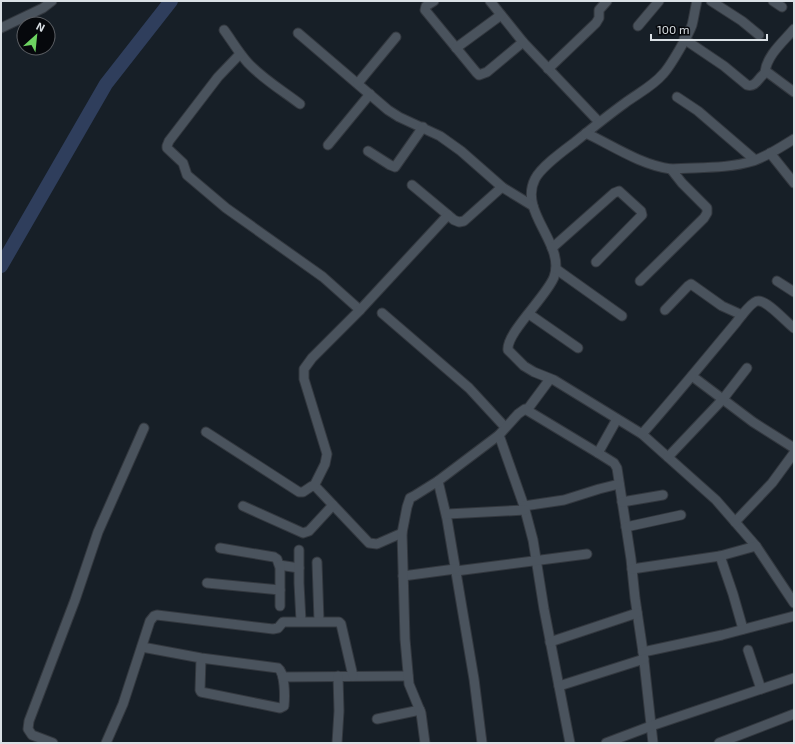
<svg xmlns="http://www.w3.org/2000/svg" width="795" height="744" font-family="'Exo 2',sans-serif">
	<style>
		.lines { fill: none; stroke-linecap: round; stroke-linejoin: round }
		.river { stroke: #2f3e5c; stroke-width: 14 }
		.minor-casing { stroke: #33383f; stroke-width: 11 }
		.minor { stroke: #4a535d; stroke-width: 9 }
	</style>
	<rect width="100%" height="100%" fill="#171f27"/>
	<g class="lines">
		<polyline class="river" points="1,266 106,84 171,1"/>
		<defs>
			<g id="minor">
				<polyline points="434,1 426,6 425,10 476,72 479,75 487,72 523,42"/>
				<polyline points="490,1 523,42 599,122"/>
				<path d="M697,1C695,9 694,17 692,25C689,34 670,67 663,74C653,86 637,94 625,103C607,116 591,129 575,142C563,151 541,167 535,179C518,212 566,244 554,277C547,296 506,333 508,350L524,366L534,372L554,380L642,434L716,500L756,546L794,603"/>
				<polyline points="711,1 742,21 759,35"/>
				<polyline points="773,1 782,7"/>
				<polyline points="638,26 659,1"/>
				<polyline points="1,28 43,8 52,1"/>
				<path d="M224,30C232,41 239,53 248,63C263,79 283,91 300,104"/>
				<polyline points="298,33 388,110 399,117 440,136 461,151 502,187 533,206"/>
				<path d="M684,39L724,66L747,85C757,88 759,75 767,72L794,92"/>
				<polyline points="456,48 501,15"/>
				<polyline points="240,54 218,77 169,141 167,146 167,148 183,163 187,175 226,208 323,277 360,310"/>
				<polyline points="548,69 596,23 599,18 599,10 607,1"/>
				<path d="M765,72C767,55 783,42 794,29"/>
				<polyline points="358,83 396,37"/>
				<polyline points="677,97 698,111 755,160"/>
				<path d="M586,133C613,146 641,165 671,169C698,167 727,169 753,161C768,156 781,147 794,139"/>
				<polyline points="328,145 370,94"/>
				<polyline points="368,151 390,165 395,167 423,127"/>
				<polyline points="770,153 794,183"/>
				<polyline points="412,185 454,220 459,222 464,221 502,187"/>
				<polyline points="552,248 614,193 619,191 641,211 642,215 596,262"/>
				<polyline points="556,269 622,316"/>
				<polyline points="640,281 704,218 707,213 707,208 682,183 671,169"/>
				<polyline points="777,281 794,292"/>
				<polyline points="665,310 688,286 691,284 722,306 742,315"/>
				<polyline points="382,313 469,388 505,427"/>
				<polyline points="529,314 578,348"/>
				<polyline points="692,376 753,422 794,448"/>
				<polyline points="527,410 550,379"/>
				<polyline points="617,419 598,453 614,463 617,468 631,559 635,598 643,652 653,743"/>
				<polyline points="206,432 299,492 303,492 312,486 316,487 369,543 377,544 402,533"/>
				<path d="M642,434C674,398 704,361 735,324C739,319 752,301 758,301C767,300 787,323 794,328"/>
				<polyline points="499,435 524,506 533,540 544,609 570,743"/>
				<polyline points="668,457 723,399 747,368"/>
				<polyline points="438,481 447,519 474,679 482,743"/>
				<polyline points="314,486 325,464 327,454 304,379 304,369 312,358 360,310 448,215"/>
				<polyline points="622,502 663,495"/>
				<polyline points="243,506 303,533 309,531 333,505"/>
				<polyline points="524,506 564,500 599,489 619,484"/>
				<polyline points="447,514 525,510"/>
				<polyline points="735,522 772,483 794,453"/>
				<polyline points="626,527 681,515"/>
				<polyline points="220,548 274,557 277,559 279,565 299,568"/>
				<polyline points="299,550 299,583 301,621"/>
				<polyline points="720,556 733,594 743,629"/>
				<polyline points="317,562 319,621"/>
				<polyline points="632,569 720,556 756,546"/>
				<polyline points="456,571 587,554"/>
				<polyline points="403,576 455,569"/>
				<polyline points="207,583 280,590"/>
				<polyline points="280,606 280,565"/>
				<polyline points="550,642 637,613"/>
				<path d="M142,647L201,658L278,668C285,673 285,696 284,706L280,708L201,692L200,690L201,658"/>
				<polyline points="748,650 761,689"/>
				<polyline points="643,652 722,635 794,616"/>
				<polyline points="283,677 408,676"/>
				<polyline points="559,686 644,659"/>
				<polyline points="377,719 420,710"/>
				<polyline points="53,743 32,735 28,729 29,721 75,600 98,532 144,428"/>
				<polyline points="106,743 123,704 150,621 154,616 157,615 273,629 278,628 283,622 339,622 341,624 353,676"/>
				<polyline points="337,743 339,711 338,676"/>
				<polyline points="425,743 421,713 409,684 405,639 402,533 407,507 410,498 414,496 438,481 499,435 518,414 525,409 598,453"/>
				<polyline points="606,743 651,726 794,678"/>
				<polyline points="719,743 794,714"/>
			</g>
		</defs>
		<use href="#minor" class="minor-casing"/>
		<use href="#minor" class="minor"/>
	</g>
	<rect width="795" height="744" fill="none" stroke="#dae0e5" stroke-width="4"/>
	<g transform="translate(36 36) rotate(27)"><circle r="19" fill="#06080c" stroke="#5b5e63"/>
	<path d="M0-3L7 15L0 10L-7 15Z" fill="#6dd361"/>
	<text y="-6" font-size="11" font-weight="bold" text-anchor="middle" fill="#dae0e5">N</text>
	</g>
	<path d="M651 34v6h116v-6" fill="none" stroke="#dae0e5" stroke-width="2"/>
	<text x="657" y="34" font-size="12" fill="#dae0e5" stroke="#06080c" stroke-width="3" paint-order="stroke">100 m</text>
</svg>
